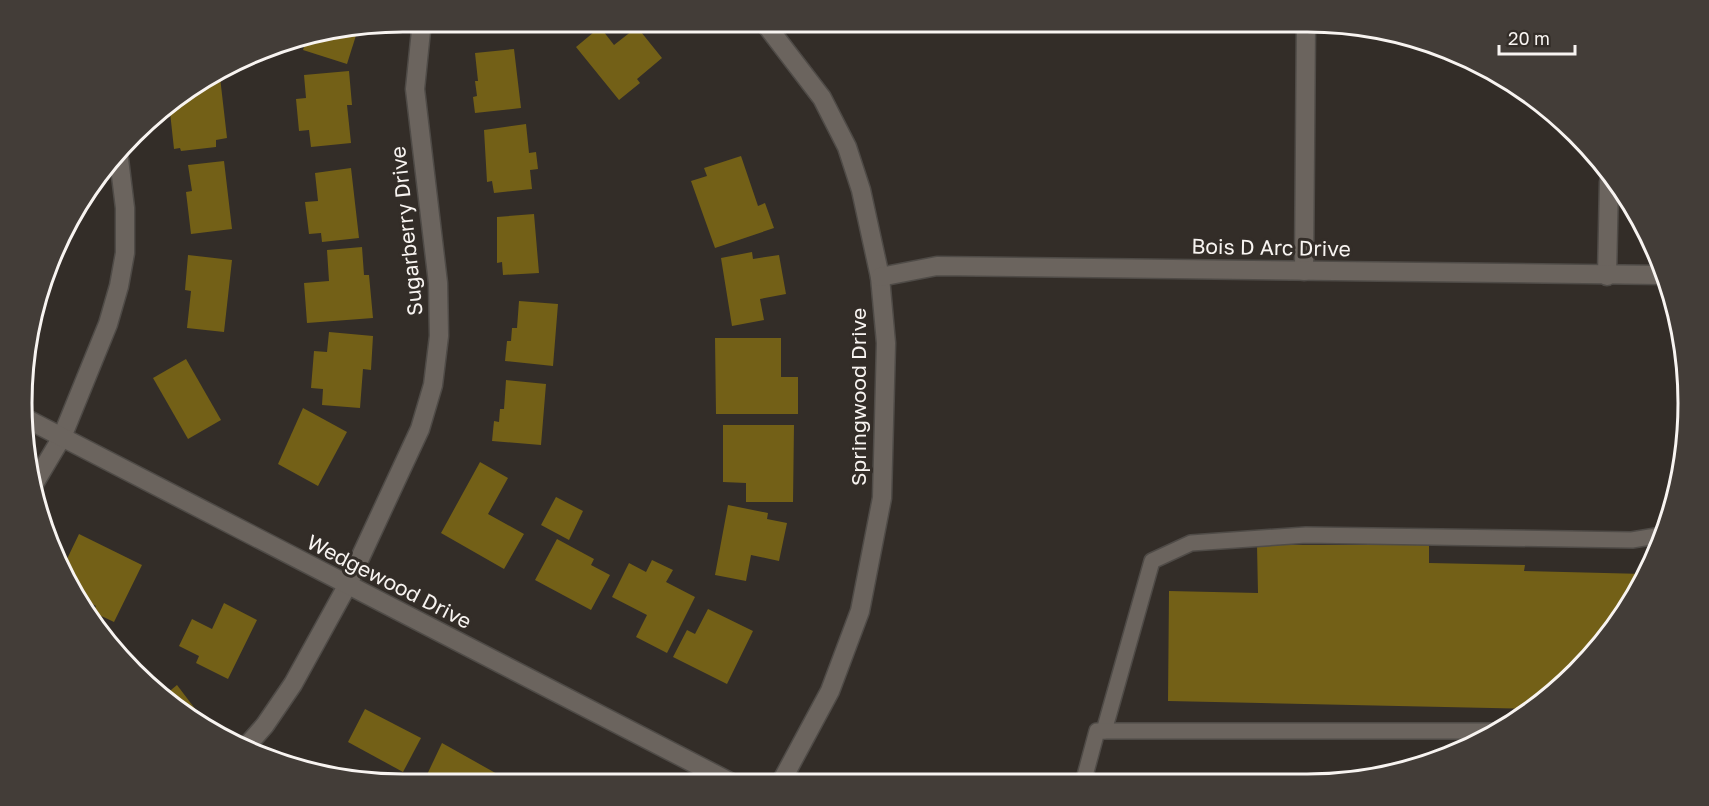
<svg xmlns="http://www.w3.org/2000/svg" width="1709" height="806" font-family="'Golos Text',sans-serif">
	<style>
		.building { fill: #736017 }
		.lines { fill: none; stroke-linecap: round; stroke-linejoin: round }
		.lane-casing { stroke: #4f4b47; stroke-width: 18 }
		.street-casing { stroke: #4f4b47; stroke-width: 21 }
		.secondary-casing { stroke: #4f4b47; stroke-width: 21 }
		.lane { stroke: #6b645e; stroke-width: 15 }
		.street { stroke: #6b645e; stroke-width: 18 }
		.secondary { stroke: #6b645e; stroke-width: 18 }
		.labels { text-anchor: middle; stroke-width: 6; stroke-linejoin: round; paint-order: stroke }
		.street-label { font-size: 21px; fill: #f8f4f1; stroke: #332d28 }
		.rim { fill: none; stroke: #f8f4f1; stroke-width: 3 }
	</style>
	<rect width="100%" height="100%" fill="#332d28"/>
	<g class="building">
		<polygon points="600,27 614,45 637,27 662,58 637,79 640,83 619,100 576,47"/>
		<polygon points="358,29 347,64 303,50 307,37"/>
		<polygon points="514,49 521,108 475,113 473,97 477,96 475,81 478,81 475,53"/>
		<polygon points="349,71 352,105 347,105 351,143 311,147 309,130 299,131 296,99 306,98 304,75"/>
		<polygon points="213,77 220,77 227,138 216,140 216,147 181,151 180,148 174,149 170,112 176,111 175,98"/>
		<polygon points="526,124 529,153 536,152 538,169 530,170 532,189 494,193 492,181 487,182 484,130"/>
		<polygon points="741,156 758,206 765,203 774,228 715,248 691,181 707,176 704,168"/>
		<polygon points="224,161 232,229 191,234 186,192 192,191 188,165"/>
		<polygon points="351,168 359,238 322,242 321,233 309,234 305,202 318,201 315,173"/>
		<polygon points="534,214 539,273 503,275 502,262 497,263 497,217"/>
		<polygon points="362,247 364,275 369,275 373,318 307,323 304,283 329,281 327,250"/>
		<polygon points="752,252 753,259 779,255 786,294 760,299 764,320 732,326 721,258"/>
		<polygon points="188,255 232,260 224,332 187,328 191,291 185,290"/>
		<polygon points="519,301 558,304 553,366 505,361 507,341 511,341 512,328 517,328"/>
		<polygon points="329,332 373,336 371,370 363,369 360,408 322,405 323,389 311,388 314,351 327,352"/>
		<polygon points="715,338 781,338 781,377 798,377 798,414 716,414"/>
		<polygon points="186,359 221,420 188,439 153,378"/>
		<polygon points="506,380 546,384 541,445 492,441 494,421 499,422 500,409 504,409"/>
		<polygon points="303,408 347,432 318,486 278,464"/>
		<polygon points="723,425 794,425 793,502 746,502 746,483 723,482"/>
		<polygon points="480,462 508,478 488,514 524,534 504,569 441,533"/>
		<polygon points="556,497 583,511 569,540 541,525"/>
		<polygon points="728,505 768,513 767,519 787,523 779,561 751,555 746,581 715,575"/>
		<polygon points="79,534 142,565 114,622 93,612 96,606 78,597 61,572 55,553 67,559"/>
		<polygon points="557,539 594,559 591,565 610,575 591,610 535,580"/>
		<polygon points="1257,545 1429,545 1429,563 1525,565 1524,571 1645,574 1609,636 1533,709 1168,701 1169,591 1258,593"/>
		<polygon points="652,560 673,570 666,582 695,597 667,653 636,637 647,615 612,597 629,563 646,572"/>
		<polygon points="224,603 257,620 228,679 196,663 199,656 179,646 192,619 212,629"/>
		<polygon points="708,609 753,631 727,684 673,657 687,630 695,634"/>
		<polygon points="177,685 199,714 197,716 165,695"/>
		<polygon points="365,709 421,738 403,772 348,742"/>
		<polygon points="442,743 499,775 494,785 433,785 424,781"/>
		<polygon points="547,776 563,784 543,785"/>
	</g>
	<g class="lines">
		<defs>
			<g id="lane">
				<polyline points="1104,731 1152,561 1191,543 1306,535 1632,540 1662,535"/>
				<polyline points="1083,783 1097,731 1495,731"/>
			</g>
			<g id="street">
				<polyline points="1304,271 1306,21"/>
				<polyline points="1607,276 1609,182"/>
				<polyline points="34,484 62,437 108,324 119,286 125,253 125,208 119,159"/>
				<polyline points="245,748 265,725 293,684 347,586 420,429 433,385 439,336 438,283 415,89 422,21"/>
			</g>
			<g id="secondary">
				<polyline points="763,21 822,98 847,147 861,190 880,277 886,343 882,498 860,611 830,691 780,784"/>
				<polyline points="880,277 937,266 1663,275"/>
				<polyline points="25,418 734,784"/>
			</g>
		</defs>
		<use href="#lane" class="lane-casing"/>
		<use href="#street" class="street-casing"/>
		<use href="#secondary" class="secondary-casing"/>
		<use href="#lane" class="lane"/>
		<use href="#street" class="street"/>
		<use href="#secondary" class="secondary"/>
	</g>
	<g class="labels">
		<g class="street-label">
			<text transform="translate(407 231) rotate(-96)" y="7">Sugarberry Drive</text>
			<text transform="translate(1271 248) rotate(1)" y="7">Bois D Arc Drive</text>
			<text transform="translate(859 397) rotate(-90)" y="7">Springwood Drive</text>
			<text transform="translate(389 582) rotate(27)" y="7">Wedgewood Drive</text>
		</g>
	</g>
	<path d="M0 0H1709V806H0ZM403 32H1307A371 371 0 0 1 1678 403V403A371 371 0 0 1 1307 774H403A371 371 0 0 1 32 403V403A371 371 0 0 1 403 32Z" fill="#433d38" fill-rule="evenodd"/>
	<path class="rim" d="M403 32H1307A371 371 0 0 1 1678 403V403A371 371 0 0 1 1307 774H403A371 371 0 0 1 32 403V403A371 371 0 0 1 403 32Z"/>
	<path d="M1499 45v9h76v-9" fill="none" stroke="#f8f4f1" stroke-width="3"/>
	<text x="1508" y="45" font-size="18" fill="#f8f4f1" stroke="#332d28" stroke-width="4.5" paint-order="stroke">20 m</text>
</svg>
